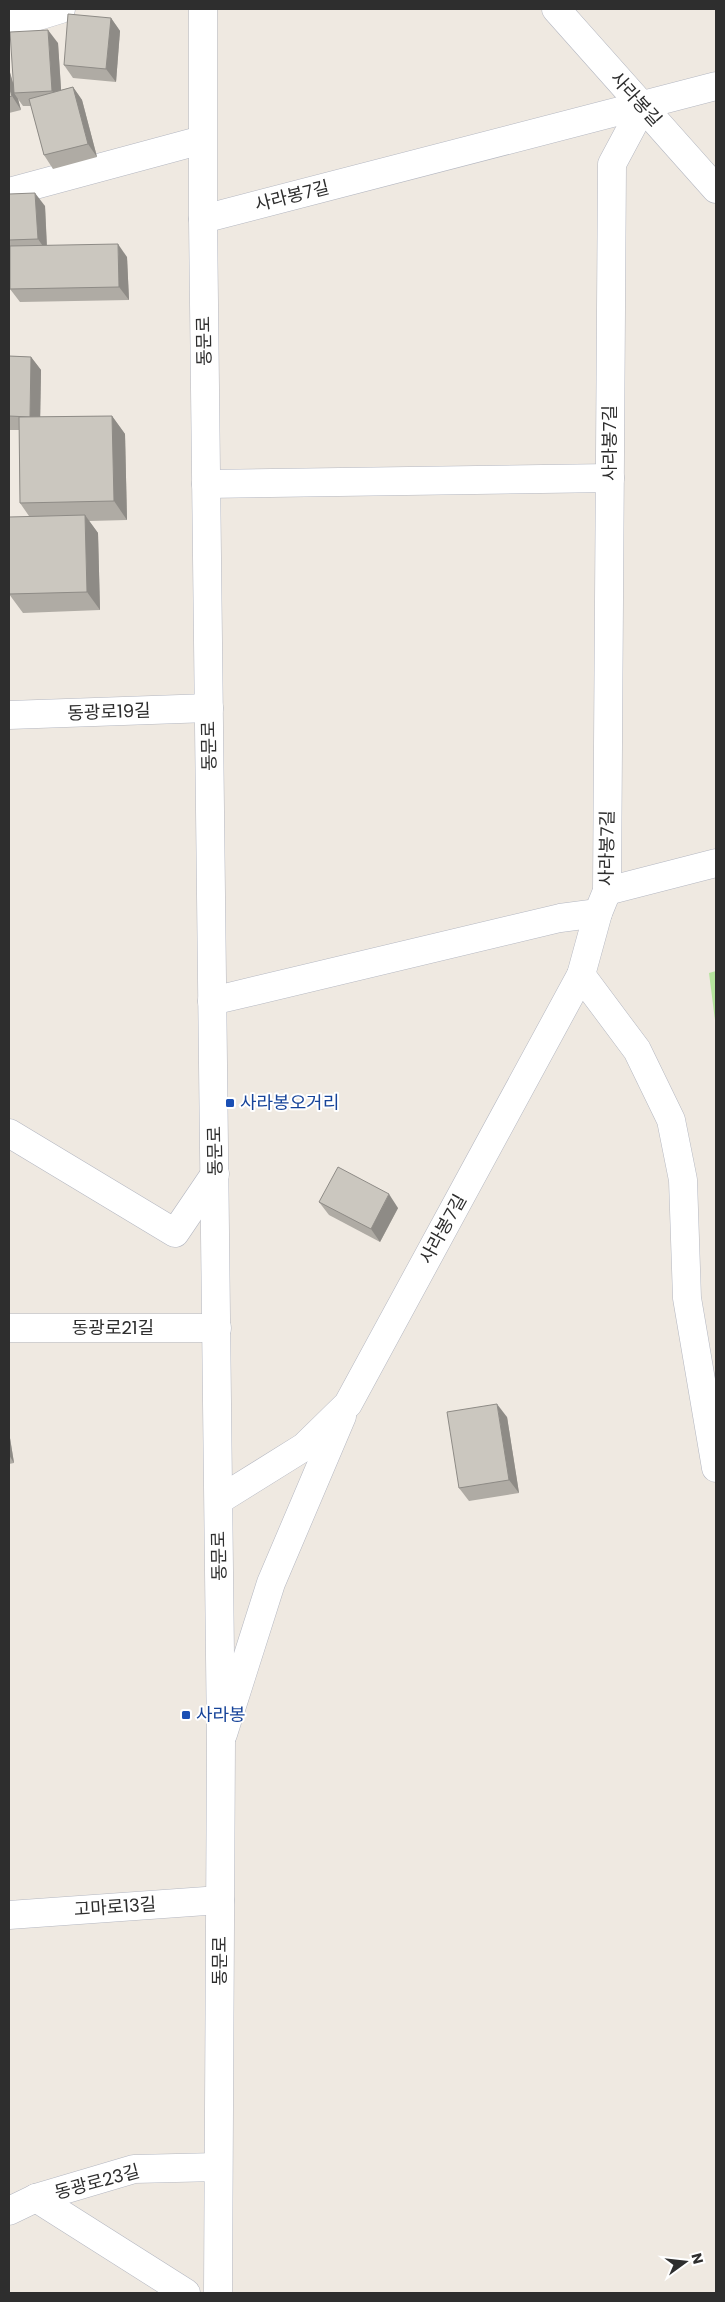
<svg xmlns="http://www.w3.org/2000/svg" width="725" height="2302" font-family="Poppins,'Noto Sans KR',sans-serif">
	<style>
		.green { fill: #b6e59e }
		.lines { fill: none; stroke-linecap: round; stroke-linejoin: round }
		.street-casing { stroke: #b4b7c1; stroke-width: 29 }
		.secondary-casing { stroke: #b4b7c1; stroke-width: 29 }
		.street { stroke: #fff; stroke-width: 28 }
		.secondary { stroke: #fff; stroke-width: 28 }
		.wall { fill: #afaba4 }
		.shaded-wall { fill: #8e8b86 }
		.building { fill: #cbc7bf; stroke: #8e8b86 }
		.transit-dot { fill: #1a4fb4; stroke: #fff; stroke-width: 2 }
		.labels { text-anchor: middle; stroke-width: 4; stroke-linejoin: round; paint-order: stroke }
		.street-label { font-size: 18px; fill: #2e2e2e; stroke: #fff }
		.transit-label { font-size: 18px; fill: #164399; stroke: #fff; text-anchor: start }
	</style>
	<rect width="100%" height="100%" fill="#efe9e1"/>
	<polygon class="green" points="716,971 716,1028 709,973"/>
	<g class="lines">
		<defs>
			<g id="street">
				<polyline points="9,25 61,9"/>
				<polyline points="9,192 202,140"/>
				<polyline points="203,219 716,86"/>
				<polyline points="206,484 610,478"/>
				<polyline points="9,715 209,708"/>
				<polyline points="607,891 716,863"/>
				<polyline points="581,975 637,1050 671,1120 683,1180 687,1298 716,1468"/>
				<polyline points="212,1001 560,918 598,913"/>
				<polyline points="9,1133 175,1233 215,1174"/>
				<polyline points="9,1328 217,1328"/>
				<polyline points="219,1500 304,1447 348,1404 581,975 598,913 607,891 612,164 643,106"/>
				<polyline points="223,1734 271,1583 342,1416"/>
				<polyline points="9,1915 220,1900"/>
			</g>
			<g id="secondary">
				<polyline points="203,9 203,219 221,1740 218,2293"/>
				<polyline points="556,9 716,189"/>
				<polyline points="36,2198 186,2293"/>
				<polyline points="9,2211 36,2198 134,2169 218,2167"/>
			</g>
		</defs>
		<use href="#street" class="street-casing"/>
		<use href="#secondary" class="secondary-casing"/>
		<use href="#street" class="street"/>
		<use href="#secondary" class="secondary"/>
	</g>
	<g class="wall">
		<polygon points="111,18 120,31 116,82 73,78 64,65"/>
		<polygon points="58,43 61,90 73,87 82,100 97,157 53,169 44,155 31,106 23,106 18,99 21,110 9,113 9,69 13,84"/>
		<polygon points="9,194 45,206 47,245 127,257 129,300 20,302 10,289 10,254 9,254"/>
		<polygon points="9,356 31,357 41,370 40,417 112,416 125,434 127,520 89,521 98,533 100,610 23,613 9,594 29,516 20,503 19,430 9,430"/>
		<polygon points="319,1202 398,1208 380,1242 329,1215"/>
		<polygon points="507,1417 519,1493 469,1501 459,1488"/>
		<polygon points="9,1432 14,1463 9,1464"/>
	</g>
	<g class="shaded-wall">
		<polygon points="111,18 120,31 116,82 106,69"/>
		<polygon points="48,30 58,43 62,104 52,91"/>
		<polygon points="9,69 16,93 14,93 18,99 21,110 12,96 9,86"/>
		<polygon points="73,87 82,100 97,157 88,144"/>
		<polygon points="35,193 45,206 47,252 38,239"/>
		<polygon points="118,244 127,257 129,300 119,287"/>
		<polygon points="31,357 41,370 40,430 30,417"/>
		<polygon points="112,416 125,434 127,520 114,501"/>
		<polygon points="85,515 98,533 100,610 87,592"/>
		<polygon points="389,1194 398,1208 380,1242 371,1229"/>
		<polygon points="497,1404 507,1417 519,1493 509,1480"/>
		<polygon points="9,1432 14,1463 9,1455"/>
	</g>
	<g class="building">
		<polygon points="68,14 111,18 106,69 64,65"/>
		<polygon points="48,30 52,91 14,93 10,32"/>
		<polygon points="9,86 12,96 9,97"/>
		<polygon points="73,87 88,144 44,155 29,99"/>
		<polygon points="35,193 38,239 9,240 9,194"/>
		<polygon points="118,244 119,287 10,289 10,246"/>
		<polygon points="9,356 31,357 30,417 9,416"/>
		<polygon points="112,416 114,501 20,503 19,417"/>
		<polygon points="85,515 87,592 9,594 9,517"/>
		<polygon points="338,1167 389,1194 371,1229 319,1202"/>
		<polygon points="497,1404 509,1480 459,1488 447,1412"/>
	</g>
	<g class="transit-dot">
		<rect x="225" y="1098" width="10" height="10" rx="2.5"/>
		<rect x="181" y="1710" width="10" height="10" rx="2.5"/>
	</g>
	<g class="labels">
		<g class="street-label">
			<text transform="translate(636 99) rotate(48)" y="6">사라봉길</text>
			<text transform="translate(292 196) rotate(-14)" y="6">사라봉7길</text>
			<text transform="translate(204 341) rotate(-91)" y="6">동문로</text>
			<text transform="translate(610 443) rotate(-90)" y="6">사라봉7길</text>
			<text transform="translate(109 712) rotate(-2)" y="6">동광로19길</text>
			<text transform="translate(209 746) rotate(-91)" y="6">동문로</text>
			<text transform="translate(607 848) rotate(-89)" y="6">사라봉7길</text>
			<text transform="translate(215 1151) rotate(-91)" y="6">동문로</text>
			<text transform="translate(443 1229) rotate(-61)" y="6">사라봉7길</text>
			<text x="113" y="1334">동광로21길</text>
			<text transform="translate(219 1556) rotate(-91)" y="6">동문로</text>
			<text transform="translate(115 1907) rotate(-4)" y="6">고마로13길</text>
			<text transform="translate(220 1961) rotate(-90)" y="6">동문로</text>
			<text transform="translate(97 2182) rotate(-15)" y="6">동광로23길</text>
		</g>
		<g class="transit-label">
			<text x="240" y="1109">사라봉오거리</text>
			<text x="196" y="1721">사라봉</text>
		</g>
	</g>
	<rect width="725" height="2302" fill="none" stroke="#2e2e2e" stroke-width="20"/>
	<g transform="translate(685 2262) rotate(75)" stroke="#ffffff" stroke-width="4" paint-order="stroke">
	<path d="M0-4L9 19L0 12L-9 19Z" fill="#2e2e2e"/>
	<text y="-8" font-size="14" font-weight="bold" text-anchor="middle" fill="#2e2e2e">N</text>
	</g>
</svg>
